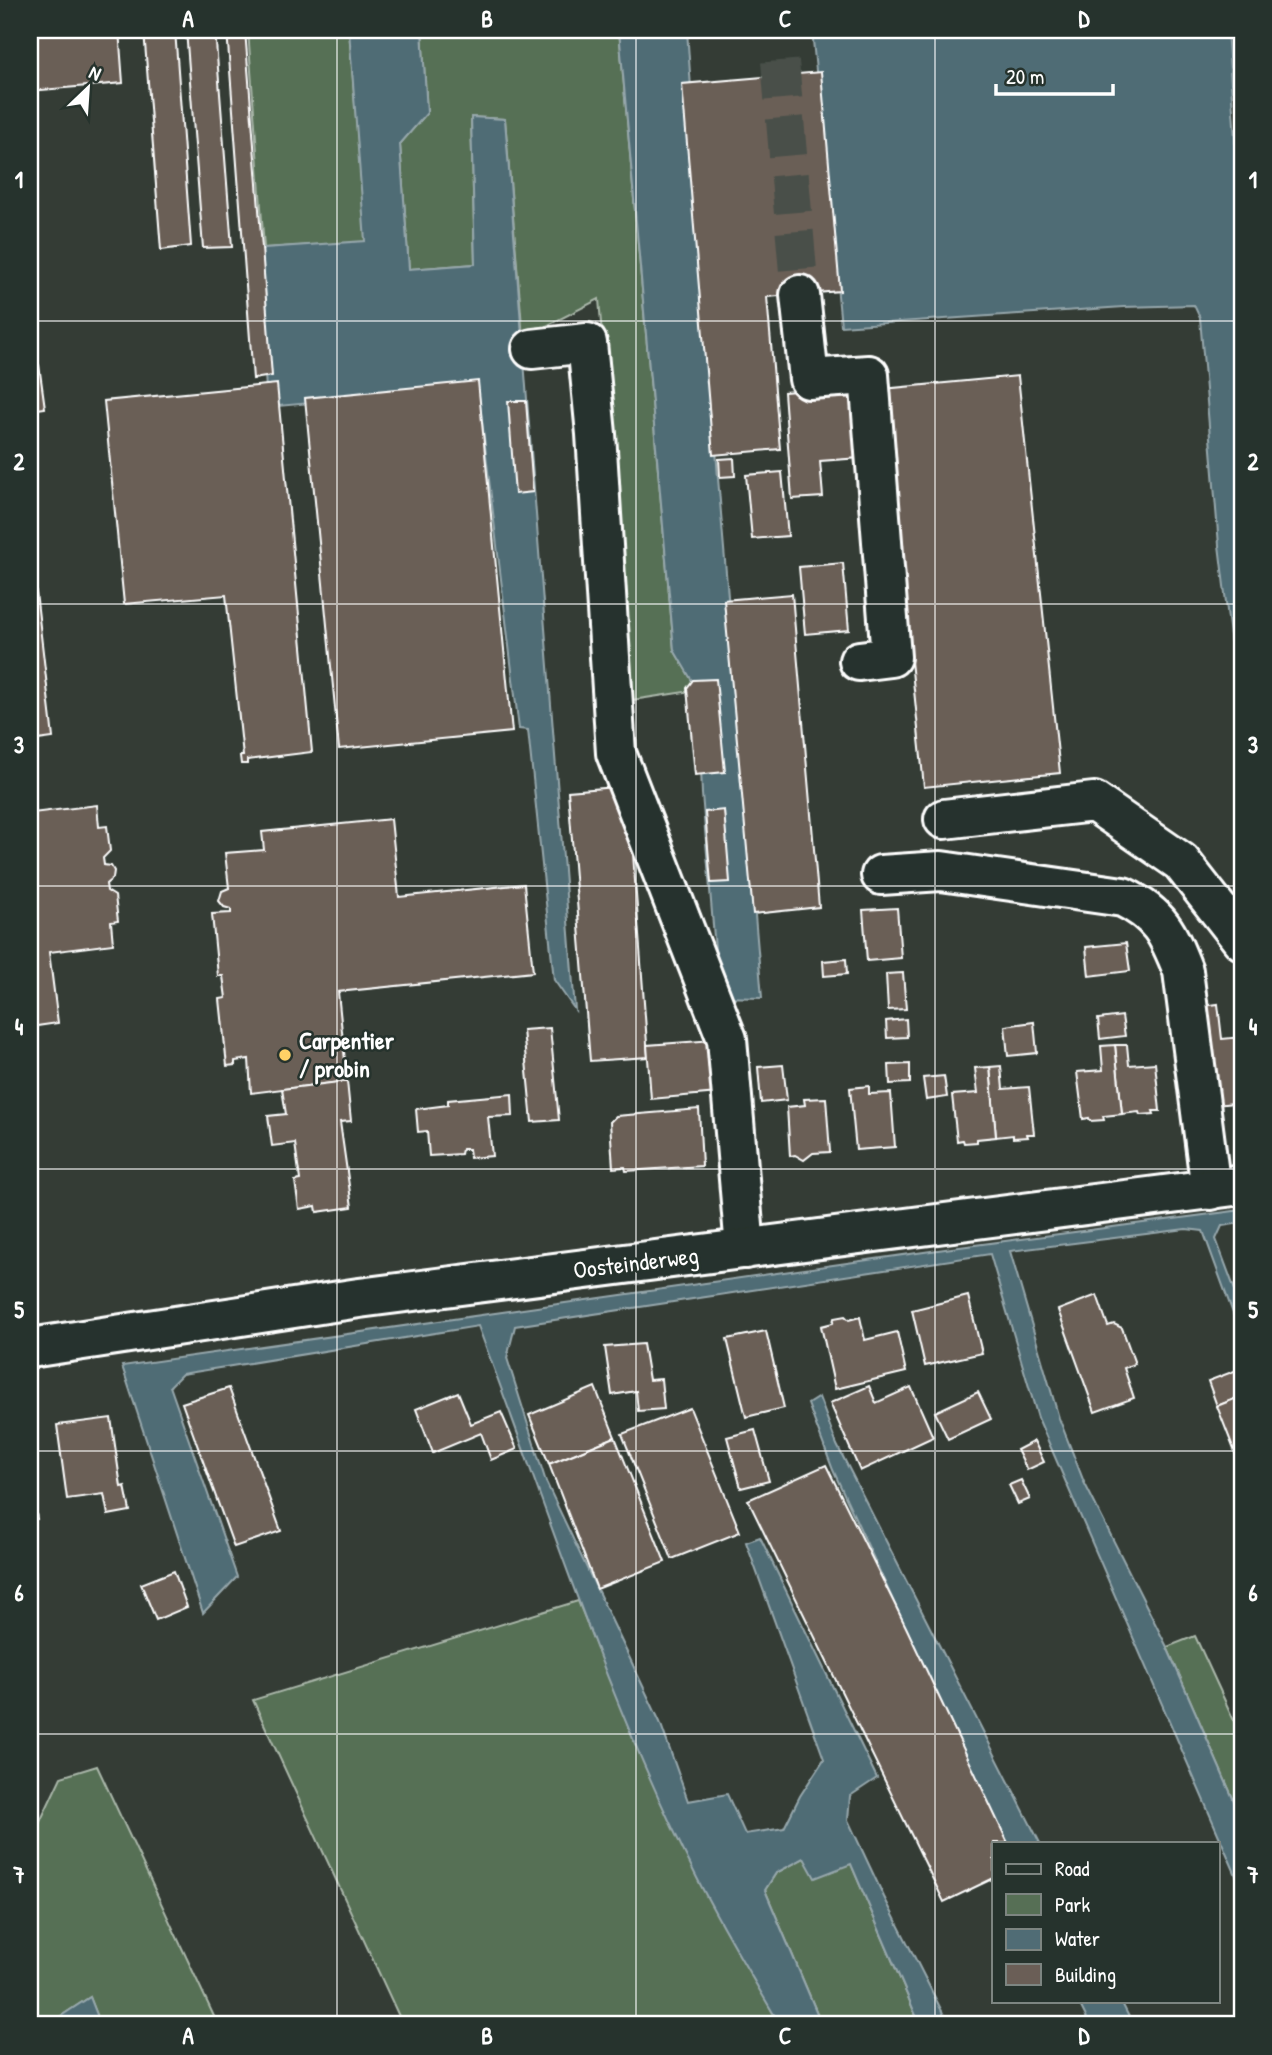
<svg xmlns="http://www.w3.org/2000/svg" width="1272" height="2055" font-family="'Patrick Hand',sans-serif">
	<style>
		.green { fill: #566f55; stroke: #aab7aa; stroke-width: 2 }
		.water { fill: #506c75; stroke: #96a7ac; stroke-width: 2 }
		.building { fill: #6a5e56; stroke: #fff; stroke-width: 2 }
		.lines { fill: none; stroke-linecap: round; stroke-linejoin: round }
		.minor-tunnel { stroke: #485049; stroke-width: 38; stroke-dasharray: 38 19; stroke-linecap: butt }
		.minor-casing { stroke: #fff; stroke-width: 44 }
		.minor { stroke: #26332d; stroke-width: 38 }
		.grid { fill: none; stroke: #fff; stroke-width: 2; stroke-opacity: 0.55 }
		.poi-dot { fill: #ffd166; stroke: #26332d; stroke-width: 2.5 }
		.labels { text-anchor: middle; stroke-width: 5; stroke-linejoin: round; paint-order: stroke }
		.poi-label { font-size: 24px; font-weight: bold; fill: #fff; stroke: #26332d; text-anchor: start }
		.street-label { font-size: 24px; fill: #fff; stroke: #26332d }
		.neatline { fill: none; stroke: #fff; stroke-width: 2.5 }
		.grid-label { font-size: 23px; text-anchor: middle; font-weight: bold; fill: #fff }
	</style>
	<rect width="100%" height="100%" fill="#343c35"/>
	<filter id="ink" filterUnits="userSpaceOnUse"><feTurbulence type="fractalNoise" baseFrequency=".0143" numOctaves="2"/><feDisplacementMap in="SourceGraphic" scale="14" xChannelSelector="R" yChannelSelector="G"/><feConvolveMatrix kernelMatrix="1 2 1 2 8 2 1 2 1" color-interpolation-filters="sRGB"/></filter>
	<g filter="url(#ink)">
		<g class="green">
			<polygon points="248,30 349,30 366,242 264,248"/>
			<polygon points="422,30 619,30 674,650 698,690 632,700 599,299 523,338 505,119 471,117 475,264 409,269 400,144 427,113"/>
			<polygon points="578,1601 631,1733 697,1877 780,2025 403,2025 253,1700"/>
			<polygon points="1195,1636 1242,1738 1242,1819 1167,1647"/>
			<polygon points="97,1766 218,2025 101,2025 90,1997 58,2018 57,2025 30,2025 30,1843 61,1777"/>
			<polygon points="804,1858 851,1864 920,2025 822,2025 765,1890 776,1873"/>
		</g>
		<g class="water">
			<polygon points="349,30 422,30 427,113 400,144 409,269 475,264 471,117 505,119 575,1010 554,980 528,730 519,729 478,388 267,407 258,256 264,248 365,241"/>
			<polygon points="619,30 687,30 718,478 762,998 719,997 702,794 698,691 674,650"/>
			<polygon points="812,30 1227,30 1242,232 1242,734 1219,545 1200,318 1194,305 1124,307 841,326"/>
			<path d="M1242,1210V1223L1222,1226L1216,1239L1242,1309V1338L1203,1231L1186,1229L1010,1251L1059,1418L1084,1482L1167,1647L1242,1819V1889L1038,1418L990,1254L515,1326L507,1358L546,1482L660,1722L688,1801L727,1794L745,1834L784,1828L800,1796L824,1759L746,1542L760,1537L877,1778L850,1796L848,1820L884,1897L949,2025H920L851,1864L815,1878L804,1858L776,1873L765,1890L822,2025H780C752,1977 722,1928 697,1878C607,1701 548,1511 478,1326L182,1374L170,1386L237,1577L203,1613L122,1366L952,1248Z"/>
			<polygon points="819,1397 837,1445 1040,1843 1005,1843 833,1470 808,1404"/>
			<polygon points="90,1997 101,2025 57,2025 58,2018"/>
			<polygon points="1078,2001 1121,2001 1133,2025 1090,2025"/>
		</g>
		<g class="building">
			<polygon points="30,30 119,30 123,83 30,91"/>
			<polygon points="144,30 175,30 191,246 161,250"/>
			<polygon points="186,30 215,30 232,247 203,248"/>
			<polygon points="227,30 245,30 272,376 253,379"/>
			<polygon points="821,72 840,291 767,297 780,449 713,455 682,84"/>
			<polygon points="39,365 45,408 30,410 30,366"/>
			<polygon points="1018,376 1060,773 924,787 883,389"/>
			<polygon points="478,381 512,732 339,749 305,398"/>
			<polygon points="277,384 312,752 247,760 247,764 241,764 240,756 243,756 226,595 124,604 104,401"/>
			<polygon points="855,386 860,458 820,461 823,497 792,499 784,392"/>
			<polygon points="508,401 526,401 533,492 515,494"/>
			<polygon points="734,458 735,476 720,477 719,459"/>
			<polygon points="782,472 788,536 752,539 746,475"/>
			<polygon points="30,541 53,738 30,741"/>
			<polygon points="843,563 849,630 805,634 799,567"/>
			<polygon points="792,594 819,907 753,914 724,600"/>
			<polygon points="716,679 725,772 695,775 687,688 693,680"/>
			<polygon points="30,785 33,813 97,805 99,827 107,826 110,851 103,858 104,865 111,866 114,871 113,878 106,884 107,891 115,896 118,921 111,922 113,944 49,952 58,1023 30,1027"/>
			<polygon points="628,786 648,1057 590,1061 568,791"/>
			<polygon points="724,810 730,882 711,883 705,812"/>
			<polygon points="391,819 399,897 524,884 533,972 338,992 347,1081 251,1093 249,1059 235,1061 235,1065 227,1066 220,999 226,998 223,976 218,976 212,914 231,913 231,909 224,907 219,901 222,891 229,888 225,853 264,850 262,832"/>
			<polygon points="897,908 901,958 867,961 863,910"/>
			<polygon points="1126,943 1130,971 1089,976 1086,947"/>
			<polygon points="846,959 847,974 824,976 823,961"/>
			<polygon points="903,973 906,1009 888,1010 886,974"/>
			<polygon points="1218,1004 1222,1039 1242,1037 1242,1102 1216,1105 1203,1006"/>
			<polygon points="1122,1016 1125,1036 1100,1039 1098,1019"/>
			<polygon points="906,1019 907,1037 887,1038 886,1021"/>
			<polygon points="1034,1022 1037,1053 1008,1056 1005,1026"/>
			<polygon points="550,1028 559,1120 532,1122 523,1030"/>
			<polygon points="714,1040 718,1093 651,1099 647,1045"/>
			<polygon points="1115,1045 1127,1045 1129,1065 1155,1063 1160,1111 1153,1111 1154,1114 1140,1115 1139,1112 1122,1114"/>
			<polygon points="1115,1045 1122,1114 1103,1116 1104,1120 1090,1121 1089,1118 1083,1119 1077,1072 1103,1070 1101,1046"/>
			<polygon points="910,1064 910,1083 890,1084 889,1065"/>
			<polygon points="783,1065 787,1100 761,1103 758,1067"/>
			<polygon points="1001,1066 1003,1089 1029,1087 1034,1134 1027,1134 1028,1137 1013,1138 1013,1135 996,1137 990,1067"/>
			<polygon points="990,1067 996,1137 977,1139 977,1142 964,1143 963,1140 957,1141 952,1095 978,1093 975,1068"/>
			<polygon points="944,1076 947,1097 926,1100 923,1078"/>
			<polygon points="347,1081 351,1121 340,1122 352,1207 317,1212 316,1206 299,1209 295,1181 300,1180 295,1143 272,1146 268,1116 286,1114 282,1089"/>
			<polygon points="869,1086 869,1094 891,1093 895,1147 856,1150 850,1088"/>
			<polygon points="512,1094 513,1116 488,1117 492,1156 470,1158 469,1149 462,1149 461,1154 429,1156 427,1131 418,1132 416,1109 448,1105 448,1100"/>
			<polygon points="826,1098 830,1152 813,1153 804,1160 795,1155 790,1156 787,1107 805,1105 804,1099"/>
			<polygon points="699,1109 702,1166 626,1171 625,1167 613,1168 610,1122 616,1116"/>
			<polygon points="1097,1295 1108,1326 1114,1324 1122,1328 1135,1364 1124,1368 1134,1398 1095,1412 1058,1310"/>
			<polygon points="968,1296 982,1353 925,1366 912,1310"/>
			<polygon points="845,1316 849,1320 860,1317 865,1340 897,1332 906,1372 835,1389 821,1326 833,1323 834,1318"/>
			<polygon points="766,1331 784,1408 746,1417 727,1339"/>
			<polygon points="643,1344 649,1380 661,1379 664,1409 638,1411 636,1391 612,1395 605,1347"/>
			<polygon points="1237,1370 1242,1385 1242,1396 1217,1406 1208,1381"/>
			<polygon points="869,1386 876,1403 911,1387 933,1437 860,1471 830,1403"/>
			<polygon points="595,1387 615,1437 549,1464 529,1415"/>
			<polygon points="229,1388 281,1531 234,1547 182,1403"/>
			<polygon points="458,1392 471,1424 501,1412 517,1449 491,1460 481,1433 433,1453 416,1409"/>
			<polygon points="978,1392 991,1419 948,1439 935,1412"/>
			<polygon points="1242,1396 1242,1464 1240,1465 1217,1406"/>
			<polygon points="690,1408 740,1532 672,1559 622,1434"/>
			<polygon points="111,1418 121,1487 125,1486 130,1511 108,1515 104,1494 67,1499 57,1425"/>
			<polygon points="755,1430 769,1481 741,1488 727,1437"/>
			<polygon points="615,1437 665,1562 597,1589 549,1464"/>
			<polygon points="1034,1441 1044,1462 1027,1470 1017,1450"/>
			<polygon points="826,1465 906,1627 1008,1843 994,1843 994,1878 944,1902 748,1500"/>
			<polygon points="30,1478 37,1519 30,1519"/>
			<polygon points="1021,1480 1030,1499 1018,1504 1009,1485"/>
			<polygon points="174,1571 187,1607 156,1620 141,1584"/>
		</g>
		<g class="lines">
			<polyline class="minor-tunnel" points="780,61 800,295"/>
			<defs>
				<g id="minor">
					<polyline points="800,295 809,379 869,375 891,657 859,661"/>
					<polyline points="532,349 587,343 596,434 616,753 727,1039 745,1249"/>
					<polyline points="944,819 1094,802 1181,862 1242,940"/>
					<path d="M881,875L941,871L1123,897C1160,915 1168,933 1183,971L1211,1190"/>
					<polyline points="30,1348 359,1298 1242,1185"/>
				</g>
			</defs>
			<use href="#minor" class="minor-casing"/>
			<use href="#minor" class="minor"/>
		</g>
	</g>
	<path class="grid" d="M337,30V2025M636,30V2025M935,30V2025M30,321H1242M30,604H1242M30,886H1242M30,1169H1242M30,1451H1242M30,1734H1242"/>
	<circle class="poi-dot" cx="285" cy="1055" r="7"/>
	<g class="labels">
		<g class="poi-label">
			<text x="299" y="1049">Carpentier<tspan x="299" dy="28">/ probin</tspan></text>
		</g>
		<g class="street-label">
			<text transform="translate(636 1263) rotate(-7)" y="8">Oosteinderweg</text>
		</g>
	</g>
	<rect width="1272" height="2055" fill="none" stroke="#26332d" stroke-width="77"/>
	<rect x="992" y="1842" width="228" height="161" fill="#26332d" stroke="#7d8581" stroke-width="2"/>
	<rect x="1006" y="1864" width="35" height="10" fill="#26332d" stroke="#7d8581" stroke-width="2"/>
	<text x="1055" y="1876" font-size="21" fill="#ffffff">Road</text>
	<rect x="1006" y="1894" width="35" height="21" fill="#566f55" stroke="#7d8581" stroke-width="2"/>
	<text x="1055" y="1912" font-size="21" fill="#ffffff">Park</text>
	<rect x="1006" y="1929" width="35" height="21" fill="#506c75" stroke="#7d8581" stroke-width="2"/>
	<text x="1055" y="1946" font-size="21" fill="#ffffff">Water</text>
	<rect x="1006" y="1964" width="35" height="21" fill="#6a5e56" stroke="#7d8581" stroke-width="2"/>
	<text x="1055" y="1982" font-size="21" fill="#ffffff">Building</text>
	<g transform="translate(88 88) rotate(25)" stroke="#26332d" stroke-width="5" paint-order="stroke">
	<path d="M0-5L12 26L0 18L-12 26Z" fill="#ffffff"/>
	<text y="-10" font-size="19" font-weight="bold" text-anchor="middle" fill="#ffffff">N</text>
	</g>
	<path d="M996 84v10h117v-10" fill="none" stroke="#ffffff" stroke-width="3.5"/>
	<text x="1006" y="84" font-size="21" fill="#ffffff" stroke="#26332d" stroke-width="5" paint-order="stroke">20 m</text>
	<rect x="38" y="38" width="1196" height="1978" class="neatline"/>
	<g class="grid-label">
		<text x="188" y="27">A</text>
		<text x="487" y="27">B</text>
		<text x="785" y="27">C</text>
		<text x="1084" y="27">D</text>
		<text x="19" y="188">1</text>
		<text x="1253" y="188">1</text>
		<text x="19" y="470">2</text>
		<text x="1253" y="470">2</text>
		<text x="19" y="753">3</text>
		<text x="1253" y="753">3</text>
		<text x="19" y="1035">4</text>
		<text x="1253" y="1035">4</text>
		<text x="19" y="1318">5</text>
		<text x="1253" y="1318">5</text>
		<text x="19" y="1601">6</text>
		<text x="1253" y="1601">6</text>
		<text x="19" y="1883">7</text>
		<text x="1253" y="1883">7</text>
		<text x="188" y="2044">A</text>
		<text x="487" y="2044">B</text>
		<text x="785" y="2044">C</text>
		<text x="1084" y="2044">D</text>
	</g>
</svg>
